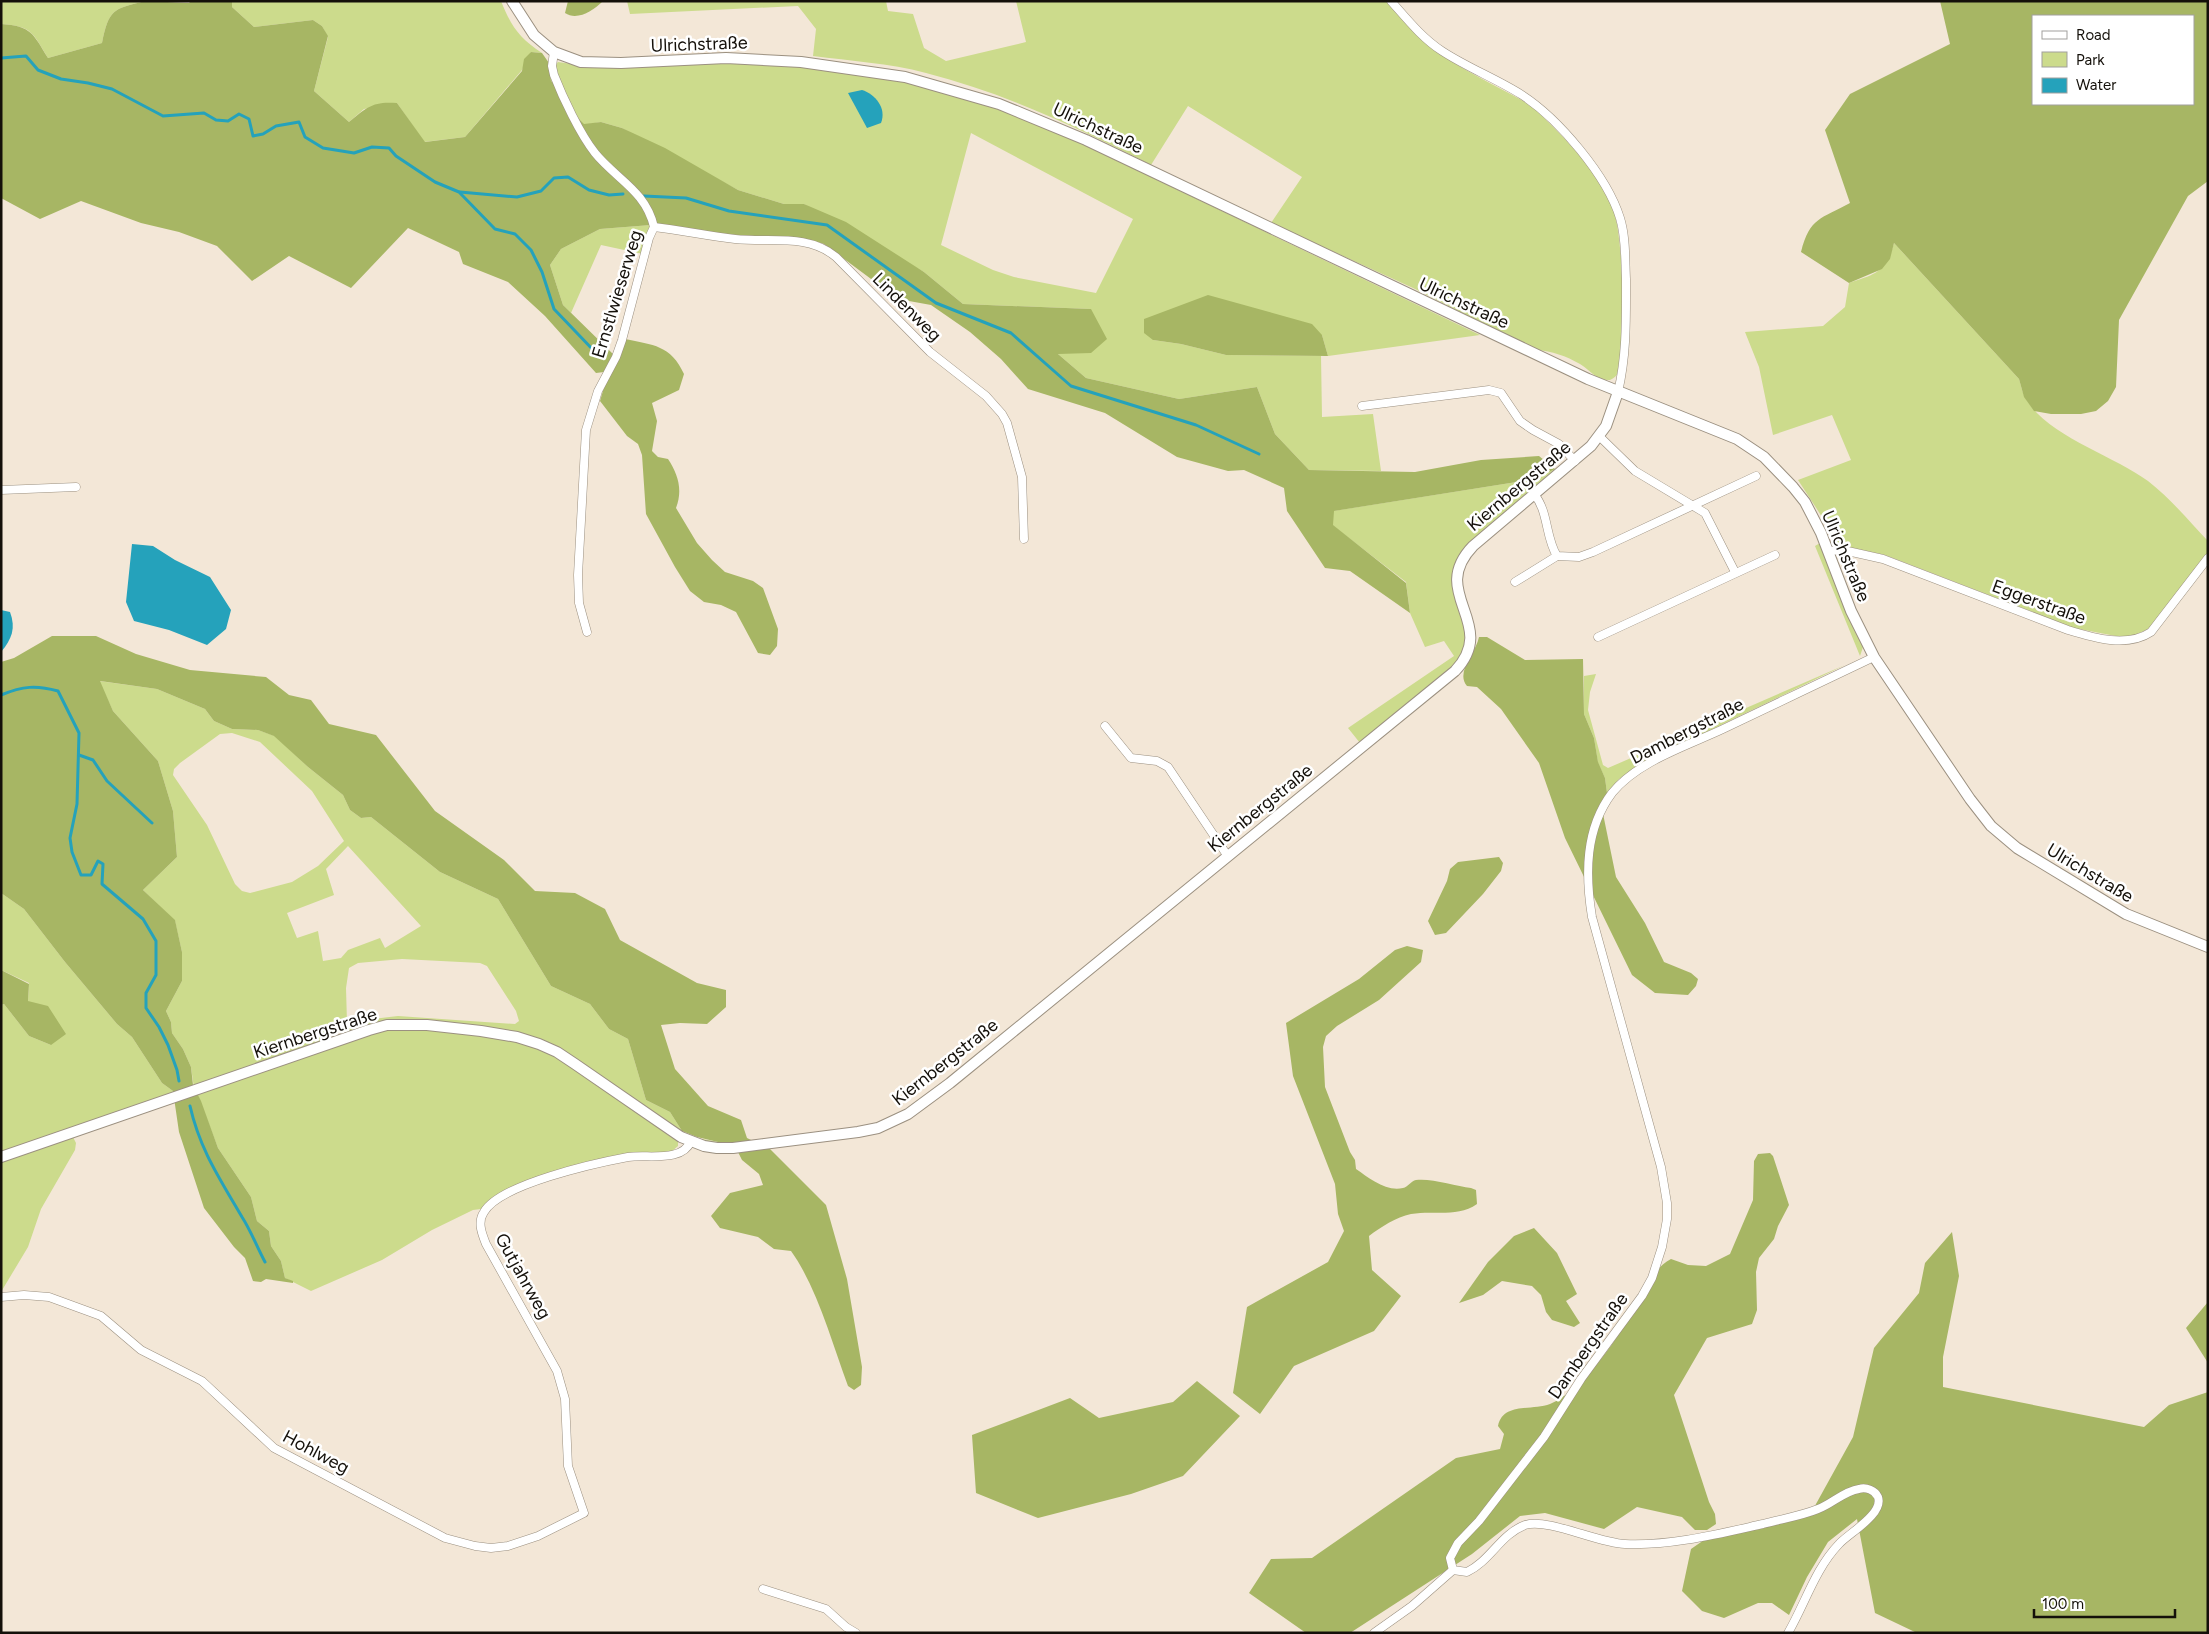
<svg xmlns="http://www.w3.org/2000/svg" width="2209" height="1634" font-family="Figtree,sans-serif">
	<style>
		.green { fill: #ccdb8c; fill-rule: evenodd }
		.forest { fill: #a7b664; fill-rule: evenodd }
		.water { fill: #25a2bb }
		.lines { fill: none; stroke-linecap: round; stroke-linejoin: round }
		.stream { stroke: #25a2bb; stroke-width: 3 }
		.minor-casing { stroke: #9b9080; stroke-width: 9 }
		.tertiary-casing { stroke: #9b9080; stroke-width: 12 }
		.minor { stroke: #fff; stroke-width: 8 }
		.tertiary { stroke: #fff; stroke-width: 10 }
		.labels { text-anchor: middle; stroke-width: 5; stroke-linejoin: round; paint-order: stroke }
		.street-label { font-size: 18px; fill: #14100a; stroke: #fff }
	</style>
	<rect width="100%" height="100%" fill="#f3e7d7"/>
	<g class="green">
		<path d="M1,1H145C113,9 109,9 102,43L48,58C33,33 32,26 1,24Z"/>
		<path d="M232,1H501C511,26 519,38 542,53L531,52L522,70L465,137L424,142L397,103L364,109L349,122L314,91L328,37L322,26L313,20L254,27L232,7Z"/>
		<path d="M627,1H886L888,11L913,14L924,48L946,61L1026,42L1016,1H1386C1400,16 1412,33 1429,46C1458,68 1493,84 1525,102L1535,109C1567,140 1598,171 1614,212C1623,237 1627,347 1618,372C1617,376 1614,378 1610,380C1597,381 1591,371 1580,364C1566,356 1552,351 1536,350L1413,288L1271,223L1302,177L1188,106L1151,165C1078,128 1005,93 926,73C889,63 850,61 813,56L816,29L798,6L630,14Z"/>
		<path d="M558,62L593,67L626,68L741,62L800,66L890,78L933,88L978,101L1051,129L1480,335L1328,356L1322,335L1153,340L1181,344L1226,355L1321,356L1322,417L1373,414L1381,471L1309,470L1275,434L1257,387L1179,399L1086,378L1058,354L1091,309L963,304L924,272L804,204H784L738,190L622,128L601,122L584,125L577,117L564,89L551,81L549,63L556,64ZM971,133L1133,219L1096,293L1014,277L993,270L941,245Z"/>
		<polygon points="651,225 643,254 601,245 571,313 563,305 550,265 561,249 600,229"/>
		<path d="M1894,243L2019,379C2021,385 2022,392 2025,397C2045,435 2113,455 2148,481C2170,498 2189,521 2208,541V554L2205,558L2156,622L2148,629L2133,636L2121,637L2074,628L1885,555L1834,544L1824,520L1798,480L1851,460L1832,415L1773,435L1759,367L1745,332L1823,326L1845,307L1849,283C1876,274 1886,272 1894,243Z"/>
		<path d="M1555,469L1556,471L1472,541C1437,579 1459,589 1465,630C1466,634 1468,641 1467,645C1465,651 1460,657 1458,662L1360,743L1348,728L1454,656L1444,641L1425,647L1410,613L1406,582L1332,525L1333,511L1535,479Z"/>
		<polygon points="1820,543 1854,630 1863,647 1860,656 1815,546"/>
		<polygon points="1845,665 1661,754 1619,779 1607,793 1605,778 1598,763 1594,738 1584,714 1584,676 1596,674 1590,692 1588,710 1603,765 1608,768"/>
		<path d="M99,681L157,689L205,709L214,721L232,729L258,730L275,736L308,767L343,795L350,810L361,818L371,817L440,872L498,899L551,986L590,1004L609,1029L628,1039L646,1100L670,1112L682,1131L697,1138L735,1145L716,1146L690,1137L570,1055L484,1028L356,1031L344,1033L340,1030H333L326,1041L194,1088L191,1067L183,1049L172,1033L171,1022L166,1011L182,981V952L175,921L143,890L177,857L173,811L158,761L113,711ZM232,733L260,742L312,791L344,841L318,866L292,882L250,893L242,891L235,884L207,825L173,775L174,769L180,763L220,734ZM348,846L421,926L385,948L380,938L348,950L341,958L323,961L318,931L297,938L287,913L334,895L326,869ZM402,959L480,963L487,966L516,1011L519,1021L515,1024L398,1016L347,1022L346,988L349,968L358,963Z"/>
		<polygon points="1,893 24,909 65,962 117,1024 132,1037 162,1083 173,1091 175,1100 73,1137 76,1143 75,1150 41,1209 28,1247 1,1292 1,1005 4,1004 29,1036 51,1045 28,1001 29,983 1,970"/>
		<polygon points="392,1028 427,1028 507,1039 552,1053 678,1140 678,1146 671,1152 594,1163 488,1203 481,1209 473,1210 432,1230 382,1260 311,1291 285,1278 281,1261 271,1246 269,1231 257,1221 251,1197 218,1148 197,1093 368,1034"/>
	</g>
	<g class="forest">
		<path d="M145,1L189,3L191,1H232V7L254,27L313,20L322,26L328,36L314,91L349,122C367,107 373,101 397,103L425,142L465,137L522,71L524,59L531,52L542,53L549,63L551,81L564,89L577,117L584,124L601,122L622,128L665,148L738,190L784,204H804L846,222L924,272L963,304L1091,309L1107,339L1091,353L1058,354L1086,378L1179,399L1257,387L1275,434L1309,470L1415,472L1481,460L1539,456L1555,469L1535,479L1334,511L1333,525L1406,583L1410,613L1350,571L1325,568L1287,511L1284,488L1244,470L1228,471L1177,457L1105,413L1028,389L1001,359L970,332L931,305L898,299L824,244L807,239L703,233L651,225L600,229L561,249L550,265L563,305L614,355L604,372L596,373L545,316L508,282L463,264L459,252L408,228L351,288L289,256L252,281L217,246L179,232L141,223L81,201L40,219L1,198V24C32,26 33,34 48,58L102,43C109,9 113,9 145,1Z"/>
		<path d="M568,1H603C593,11 577,21 565,13Z"/>
		<path d="M1940,1H2208V181L2188,196L2119,320L2116,387L2108,401L2096,411L2081,414H2051L2034,411L2024,397L2019,379L1894,243L1890,259L1882,269L1849,283L1801,252C1810,217 1821,219 1850,203L1825,130L1850,94L1950,44ZM2033,16H2193V104H2033Z"/>
		<polygon points="1208,295 1312,324 1322,335 1328,356 1226,355 1181,344 1153,340 1144,333 1144,319"/>
		<path d="M625,339C653,345 671,345 684,374L679,390L652,403L657,421L652,451L658,457L668,459C678,474 683,490 676,508L697,543L712,560L725,572L753,581L763,588L778,629L777,646L770,655L758,653L736,612L721,605L704,602L690,591L675,567L646,514L642,455L638,444L627,436L600,401L605,384L621,355Z"/>
		<path d="M52,636H96L136,654L190,670L266,677L289,695L311,700L329,724L376,735L435,811L504,860L535,891L575,893L605,909L620,940L697,983L726,990V1007L707,1024L680,1023L661,1025L675,1069L708,1106L741,1120L747,1138L770,1149L826,1205L847,1279L862,1367L861,1385L854,1390L848,1386C832,1343 817,1287 791,1251L774,1249L758,1237L720,1228L711,1216L730,1193L763,1185L759,1174L742,1160L735,1146L697,1137L682,1131L670,1112L646,1100L628,1039L609,1029L590,1004L551,986L498,899L440,872L371,817L361,818L350,810L343,795L308,767L274,736L258,730L232,729L214,721L205,709L157,689L100,681L113,711L158,761L173,811L177,857L143,890L175,920L182,952V981L166,1011L171,1022L172,1033L183,1049L191,1067L193,1085L201,1101L218,1148L251,1197L257,1221L269,1231L271,1246L281,1261L285,1278L293,1281V1283L266,1279L261,1282L253,1281L245,1258L234,1247L204,1208L179,1132L173,1091L162,1083L132,1037L117,1024L65,962L24,909L1,893V662L14,658Z"/>
		<path d="M1479,637H1487L1525,660L1583,659L1584,714L1594,738L1598,762L1605,778L1607,793L1601,804L1616,877L1645,923L1664,962L1691,973L1698,979L1696,986L1688,995L1655,993L1632,975L1565,838L1539,763L1501,709L1477,687L1467,686C1455,672 1476,653 1479,637Z"/>
		<polygon points="1499,857 1503,863 1501,871 1483,894 1446,933 1435,935 1428,921 1447,881 1450,869 1458,862"/>
		<path d="M1407,946L1423,950L1421,962L1379,1000L1337,1026L1326,1036L1323,1047L1325,1087L1350,1152L1355,1160L1356,1169C1369,1178 1386,1192 1403,1188C1408,1187 1411,1181 1416,1180C1431,1178 1456,1186 1471,1188L1476,1190L1477,1204C1457,1218 1434,1210 1411,1214C1396,1217 1381,1227 1369,1236L1372,1270L1401,1296L1374,1331L1294,1366L1260,1414L1233,1393L1247,1307L1328,1262L1344,1231L1338,1214L1335,1184L1293,1076L1286,1023L1359,979L1395,950Z"/>
		<polygon points="1,970 29,984 28,1001 48,1006 66,1034 51,1045 29,1036 4,1004 1,1005"/>
		<path d="M1770,1153L1773,1156L1789,1205L1778,1226L1774,1239L1759,1258L1756,1272L1757,1310L1752,1324L1707,1338L1674,1395L1709,1502L1715,1514L1716,1524L1707,1530H1695L1682,1517L1637,1507L1604,1529L1545,1513L1520,1516L1472,1554L1350,1633H1306L1249,1593L1271,1559L1312,1558L1456,1458L1500,1449L1504,1434L1498,1426C1503,1402 1532,1411 1550,1404C1564,1398 1579,1385 1589,1373C1604,1357 1618,1336 1630,1317C1641,1299 1651,1269 1671,1259L1688,1265L1706,1266L1730,1254L1753,1200L1754,1161L1758,1154Z"/>
		<polygon points="1534,1228 1557,1253 1577,1294 1566,1301 1580,1323 1574,1327 1552,1320 1546,1312 1541,1295 1532,1286 1502,1281 1483,1295 1459,1303 1488,1262 1514,1236"/>
		<polygon points="1952,1232 1959,1276 1943,1357 1943,1387 2144,1427 2169,1405 2208,1392 2208,1633 1917,1633 1875,1613 1857,1519 1828,1542 1807,1577 1789,1615 1772,1603 1758,1603 1724,1618 1702,1611 1682,1591 1691,1549 1704,1540 1811,1513 1853,1437 1874,1348 1919,1293 1925,1263"/>
		<polygon points="2208,1302 2208,1363 2186,1328"/>
		<polygon points="1197,1381 1240,1416 1183,1476 1131,1494 1038,1518 976,1493 972,1435 1070,1398 1099,1418 1173,1402"/>
	</g>
	<g class="water">
		<path d="M862,90C875,94 887,108 881,123L867,128L848,93Z"/>
		<polygon points="132,544 153,546 175,560 210,577 231,610 226,629 207,645 169,630 134,621 126,602"/>
		<path d="M1,610L10,612C16,628 12,639 1,652Z"/>
	</g>
	<g class="lines">
		<g class="stream">
			<polyline points="1,58 26,56 38,70 61,79 88,83 112,89 163,116 204,113 216,120 228,121 239,114 249,119 253,136 263,134 276,126 299,122 305,137 323,148 354,153 372,147 389,148 396,156 435,182 459,192 495,229 515,234 531,250 542,272 554,309 597,354"/>
			<polyline points="460,192 517,197 541,191 554,178 568,177 589,190 609,195 623,194"/>
			<polyline points="644,196 686,198 729,211 827,225 936,303 1011,333 1071,386 1196,425 1259,454"/>
			<path d="M1,695C23,686 36,685 58,691L79,733L77,804L70,838L72,852L81,875H91L98,861L103,864L102,884L143,919L156,941V975L146,993V1008L159,1027L168,1045L177,1070L179,1081"/>
			<polyline points="79,755 93,760 107,781 152,823"/>
			<path d="M190,1106C200,1150 220,1179 242,1217C251,1231 257,1247 265,1262"/>
		</g>
		<defs>
			<g id="minor">
				<path d="M1391,1C1407,19 1422,38 1442,51C1468,68 1497,79 1522,95C1559,119 1607,176 1620,218C1626,237 1625,259 1626,279C1626,317 1627,354 1618,392"/>
				<path d="M554,52L552,66L554,75C563,98 580,134 595,153C616,179 646,191 654,227L649,238L622,340L616,357L598,391L586,430L578,575L579,603L587,632"/>
				<path d="M654,227C681,230 708,236 735,239C770,243 807,233 836,257L930,352L986,396L1002,414L1007,423L1022,477L1024,539"/>
				<polyline points="1362,406 1489,390 1501,393 1520,421 1533,430 1559,444 1575,461"/>
				<polyline points="1599,436 1635,471 1705,513 1735,572"/>
				<polyline points="1,490 76,487"/>
				<path d="M1534,494C1549,512 1545,537 1557,556L1579,557L1593,552L1756,476"/>
				<path d="M1829,551L1843,550L1883,559L2068,630C2094,638 2127,648 2151,632L2208,558"/>
				<polyline points="1515,582 1557,556"/>
				<polyline points="1598,637 1775,555"/>
				<polyline points="1105,726 1131,758 1157,761 1168,767 1227,855"/>
				<path d="M1,1297L24,1295L49,1297L101,1316L141,1350L202,1381L274,1448L445,1538L475,1546L491,1548L508,1546L538,1536L584,1513L568,1466L565,1399L557,1371L486,1244C482,1234 477,1222 484,1212C500,1184 596,1163 628,1157C648,1154 682,1163 691,1141"/>
				<polyline points="763,1589 826,1609 846,1627 856,1633"/>
				<polyline points="1374,1633 1412,1606 1453,1570"/>
				<path d="M1788,1633C1805,1604 1815,1569 1839,1544C1849,1533 1884,1514 1878,1497C1875,1490 1866,1487 1859,1489C1844,1491 1832,1504 1818,1509C1801,1516 1781,1519 1763,1524C1718,1534 1671,1546 1625,1544C1597,1543 1549,1518 1525,1525C1501,1534 1490,1561 1467,1572L1453,1570L1450,1558L1458,1543L1479,1521L1544,1437L1581,1379L1642,1296L1652,1278L1662,1247L1667,1219V1203L1661,1167L1592,917C1585,874 1585,829 1612,793C1638,761 1687,746 1723,729C1773,705 1824,681 1874,657"/>
			</g>
			<g id="tertiary">
				<polyline points="512,1 534,35 554,52 581,62 621,63 726,58 801,62 905,77 999,104 1086,140 1588,379 1737,439 1764,457 1793,487 1805,502 1821,533 1851,611 1874,657 1970,799 1991,826 2017,848 2126,914 2208,947"/>
				<path d="M1,1157L369,1030L387,1025H427L481,1031L517,1037L539,1044L557,1052L575,1064L681,1137L704,1146L717,1148H733L858,1132L878,1128L908,1114L950,1083L1455,671C1500,623 1427,594 1473,546L1591,446L1606,426L1618,392"/>
			</g>
		</defs>
		<use href="#minor" class="minor-casing"/>
		<use href="#tertiary" class="tertiary-casing"/>
		<use href="#minor" class="minor"/>
		<use href="#tertiary" class="tertiary"/>
	</g>
	<g class="labels">
		<g class="street-label">
			<text transform="translate(699 44) rotate(-2)" y="6">Ulrichstraße</text>
			<text transform="translate(1098 128) rotate(25)" y="6">Ulrichstraße</text>
			<text transform="translate(617 294) rotate(-73)" y="6">Ernstlwieserweg</text>
			<text transform="translate(1464 303) rotate(25)" y="6">Ulrichstraße</text>
			<text transform="translate(907 307) rotate(45)" y="6">Lindenweg</text>
			<text transform="translate(1519 486) rotate(-40)" y="6">Kiernbergstraße</text>
			<text transform="translate(1846 556) rotate(67)" y="6">Ulrichstraße</text>
			<text transform="translate(2039 602) rotate(20)" y="6">Eggerstraße</text>
			<text transform="translate(1687 731) rotate(-27)" y="6">Dambergstraße</text>
			<text transform="translate(1260 808) rotate(-39)" y="6">Kiernbergstraße</text>
			<text transform="translate(2090 873) rotate(31)" y="6">Ulrichstraße</text>
			<text transform="translate(315 1033) rotate(-18)" y="6">Kiernbergstraße</text>
			<text transform="translate(945 1062) rotate(-38)" y="6">Kiernbergstraße</text>
			<text transform="translate(523 1276) rotate(61)" y="6">Gutjahrweg</text>
			<text transform="translate(1588 1346) rotate(-55)" y="6">Dambergstraße</text>
			<text transform="translate(316 1452) rotate(28)" y="6">Hohlweg</text>
		</g>
	</g>
	<rect width="2209" height="1634" fill="none" stroke="#14100a" stroke-width="5"/>
	<rect x="2032" y="15" width="162" height="90" fill="#ffffff" stroke="#a19f9d"/>
	<rect x="2042" y="31" width="25" height="8" fill="#ffffff" stroke="#a19f9d"/>
	<text x="2076" y="40" font-size="15" fill="#14100a">Road</text>
	<rect x="2042" y="52" width="25" height="15" fill="#ccdb8c" stroke="#a19f9d"/>
	<text x="2076" y="65" font-size="15" fill="#14100a">Park</text>
	<rect x="2042" y="78" width="25" height="15" fill="#25a2bb" stroke="#a19f9d"/>
	<text x="2076" y="90" font-size="15" fill="#14100a">Water</text>
	<path d="M2034 1609v8h141v-8" fill="none" stroke="#14100a" stroke-width="2.5"/>
	<text x="2042" y="1609" font-size="15" fill="#14100a" stroke="#ffffff" stroke-width="4" paint-order="stroke">100 m</text>
</svg>
